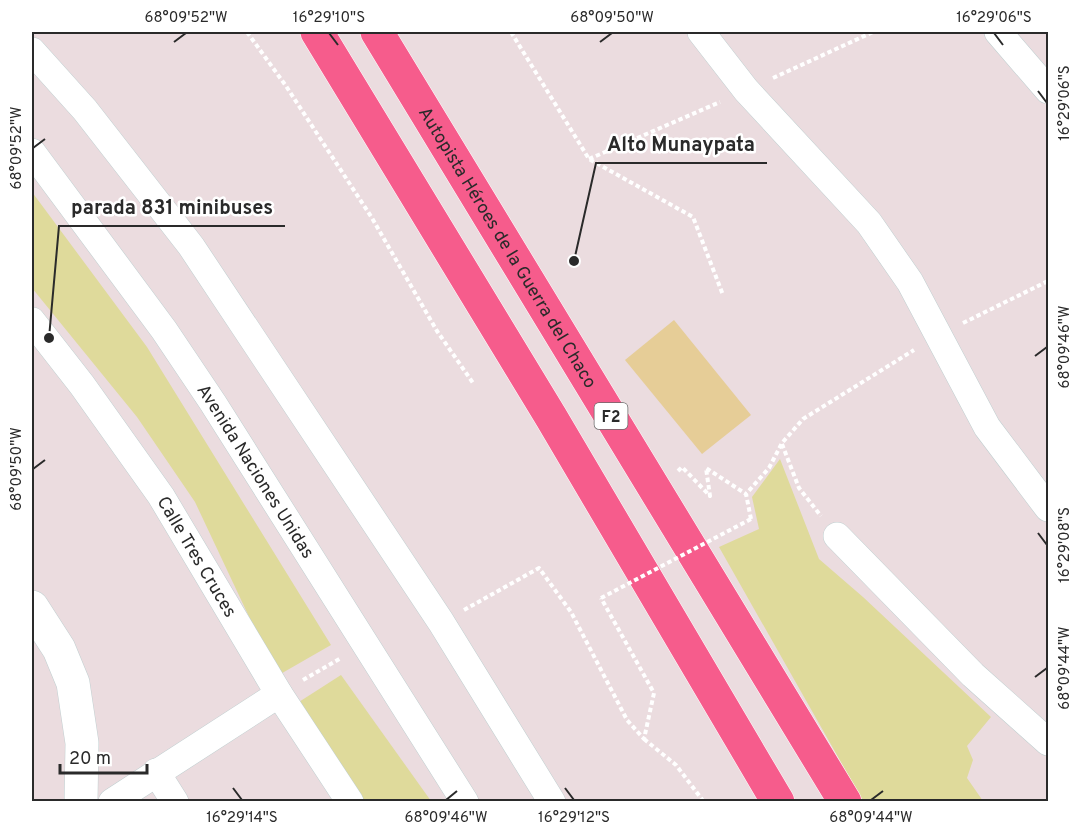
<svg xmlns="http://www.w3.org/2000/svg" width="1080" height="833" font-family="Overpass,sans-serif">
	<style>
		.green { fill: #dfda9b }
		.pitch { fill: #e6cd97 }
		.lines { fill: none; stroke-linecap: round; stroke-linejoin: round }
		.street-casing { stroke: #c0cfd0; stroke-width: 28 }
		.secondary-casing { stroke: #c0cfd0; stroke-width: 34 }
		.highway-casing { stroke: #fff; stroke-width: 34 }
		.path { stroke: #fff; stroke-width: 4; stroke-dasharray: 4.5 3; stroke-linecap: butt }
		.street { stroke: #fff; stroke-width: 27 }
		.secondary { stroke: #fff; stroke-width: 33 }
		.highway { stroke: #f65c8c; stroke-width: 33 }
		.path-bridge { stroke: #fff; stroke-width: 4; stroke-dasharray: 4.5 3; stroke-linecap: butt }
		.ticks { fill: none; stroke: #2a2a2a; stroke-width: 2 }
		.labels { text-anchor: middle; stroke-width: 5; stroke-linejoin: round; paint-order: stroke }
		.shield { fill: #fff; stroke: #6a6a6a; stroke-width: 1.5 }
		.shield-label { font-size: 16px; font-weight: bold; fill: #2a2a2a }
		.street-label { font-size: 18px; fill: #2a2a2a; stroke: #fff }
		.leader { fill: none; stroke: #2a2a2a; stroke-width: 2 }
		.callout-dot { fill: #2a2a2a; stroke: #fff; stroke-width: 2 }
		.callout-label { font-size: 20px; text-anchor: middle; font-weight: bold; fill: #2a2a2a; stroke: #fff; stroke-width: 5; stroke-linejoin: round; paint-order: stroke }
		.neatline { fill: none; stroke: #2a2a2a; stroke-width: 2 }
		.ticks-label { font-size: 15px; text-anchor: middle; fill: #2a2a2a }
	</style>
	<rect width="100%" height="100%" fill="#ebdcdf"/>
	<g class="green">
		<polygon points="32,192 147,347 331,645 277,676 195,502 137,417 32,288"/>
		<polygon points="780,459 819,559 863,597 991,717 967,746 973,760 967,778 983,801 863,801 719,547 759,529 752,497"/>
		<polygon points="341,675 431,801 353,801 288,709"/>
	</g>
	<polygon class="pitch" points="674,320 751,415 702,454 625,360"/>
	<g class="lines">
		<defs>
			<g id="street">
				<polyline points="701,32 746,90 869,223 910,282 987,427 1048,508"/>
				<polyline points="998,32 1048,90"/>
				<polyline points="32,51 85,110 191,246 441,622 552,802"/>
				<path id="s1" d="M32,152L164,330L213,403L465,802"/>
				<path id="s2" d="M32,321L82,385L161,496L279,694L350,802"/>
				<polyline points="837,536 973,675 1048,742"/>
				<polyline points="156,772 175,802"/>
				<polyline points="112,802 279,694"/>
			</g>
			<polyline id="secondary" points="32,607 59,649 73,683 82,743 81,802"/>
			<g id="highway">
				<polyline points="317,32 551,417 778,802"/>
				<path id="s3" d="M377,32L845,802"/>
			</g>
		</defs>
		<use href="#street" class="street-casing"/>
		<use href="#secondary" class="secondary-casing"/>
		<use href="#highway" class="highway-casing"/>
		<g class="path">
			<polyline points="247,32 286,86 372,218 437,331 473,383"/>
			<polyline points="511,32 589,159 693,217 723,295"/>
			<polyline points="773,78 873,32"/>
			<polyline points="589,159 720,102"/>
			<polyline points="963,323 1048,281"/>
			<polyline points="782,444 799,488 821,516"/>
			<polyline points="678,471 682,467 710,496 706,468 746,494"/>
			<polyline points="751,519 746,494 769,468 782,443 803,419 914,350"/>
			<polyline points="464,610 539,568 571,612 627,720 644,739 654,693 601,598"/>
			<polyline points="303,680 341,658"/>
			<polyline points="644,739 676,765 704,802"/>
		</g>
		<use href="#street" class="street"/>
		<use href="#secondary" class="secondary"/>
		<use href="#highway" class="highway"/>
		<polyline class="path-bridge" points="601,598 751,519"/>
	</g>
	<path class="ticks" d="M329,33L338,45M994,33L1003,45M174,42L186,33M600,42L612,33M1038,91L1047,103M33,148L45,139M1035,356L1047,347M33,469L45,460M1038,533L1047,545M1035,677L1047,668M233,788L242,800M565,788L574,800M446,800L457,791M871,800L883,791"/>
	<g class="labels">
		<rect class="shield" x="594.5" y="403" width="33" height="26" rx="4.5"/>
		<g class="shield-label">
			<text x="611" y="422">F2</text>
		</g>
		<g class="street-label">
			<text dy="6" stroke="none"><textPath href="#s3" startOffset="252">Autopista Héroes de la Guerra del Chaco</textPath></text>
			<text dy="6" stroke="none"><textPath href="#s1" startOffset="390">Avenida Naciones Unidas</textPath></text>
			<text dy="6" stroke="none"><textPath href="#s2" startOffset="288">Calle Tres Cruces</textPath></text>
		</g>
	</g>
	<path class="leader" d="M574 261L596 163H767M49 338L59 226H285"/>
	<g class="callout-dot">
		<circle cx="574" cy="261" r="6"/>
		<circle cx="49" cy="338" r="6"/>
	</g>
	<g class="callout-label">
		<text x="681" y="151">Alto Munaypata</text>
		<text x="172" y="214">parada 831 minibuses</text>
	</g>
	<rect width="1080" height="833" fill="none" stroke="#ffffff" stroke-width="66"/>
	<path d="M60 764v9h87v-9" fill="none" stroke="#2a2a2a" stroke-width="3"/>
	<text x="69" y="764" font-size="18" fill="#2a2a2a" stroke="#ffffff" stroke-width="4.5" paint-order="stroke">20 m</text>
	<rect x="33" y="33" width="1014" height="767" class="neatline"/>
	<g class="ticks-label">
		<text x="186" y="22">68°09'52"W</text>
		<text x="329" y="22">16°29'10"S</text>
		<text x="612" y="22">68°09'50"W</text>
		<text x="994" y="22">16°29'06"S</text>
		<text transform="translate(1064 103) rotate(-90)" y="5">16°29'06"S</text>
		<text transform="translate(16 148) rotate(-90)" y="5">68°09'52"W</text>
		<text transform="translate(1064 347) rotate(-90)" y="5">68°09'46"W</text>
		<text transform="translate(16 469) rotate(-90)" y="5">68°09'50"W</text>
		<text transform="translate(1064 545) rotate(-90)" y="5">16°29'08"S</text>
		<text transform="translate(1064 668) rotate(-90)" y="5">68°09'44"W</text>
		<text x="242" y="822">16°29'14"S</text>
		<text x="446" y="822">68°09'46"W</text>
		<text x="574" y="822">16°29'12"S</text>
		<text x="871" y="822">68°09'44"W</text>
	</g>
</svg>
